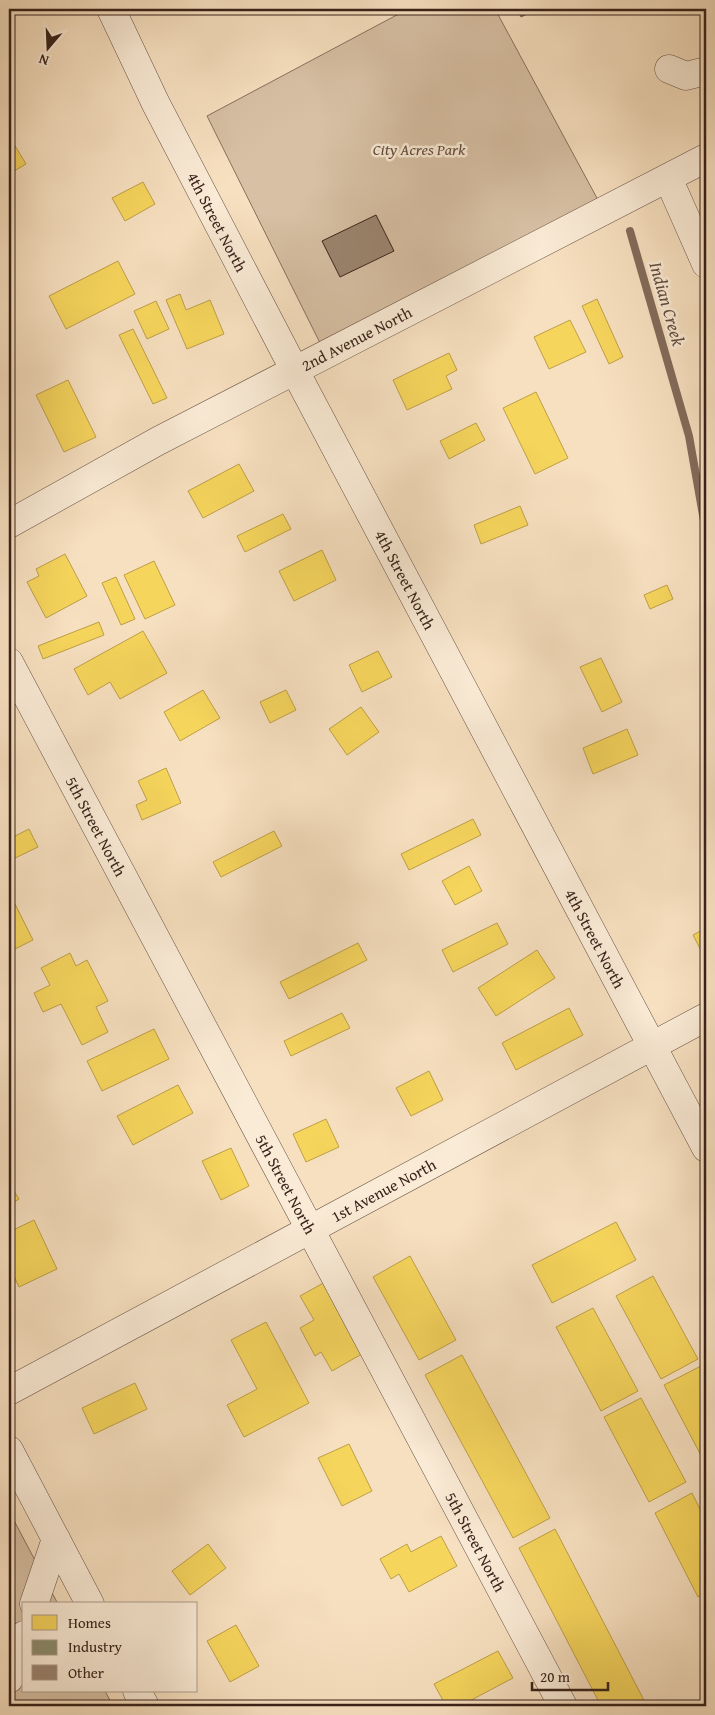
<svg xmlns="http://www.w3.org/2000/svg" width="715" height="1715" font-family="'Gentium Book Plus',serif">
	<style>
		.green { fill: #d7c0a4; stroke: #88715f }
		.homes { fill: #f6d55c; stroke: #bd9f48 }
		.industry { fill: #8c8c6e; stroke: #736c55 }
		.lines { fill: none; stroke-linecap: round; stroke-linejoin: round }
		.stream { stroke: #846d5c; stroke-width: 8 }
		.building { fill: #9b8570; stroke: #38221a }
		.minor-casing { stroke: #685244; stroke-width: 29 }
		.minor { stroke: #faebd6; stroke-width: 28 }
		.labels { text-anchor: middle; stroke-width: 5; stroke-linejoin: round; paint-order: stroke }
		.park-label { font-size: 16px; font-style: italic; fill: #604a3c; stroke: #faebd6 }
		.street-label { font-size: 16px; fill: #38221a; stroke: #faebd6 }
		.water-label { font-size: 18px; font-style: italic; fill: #644e40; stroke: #faebd6 }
	</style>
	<rect width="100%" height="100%" fill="#f7e0c0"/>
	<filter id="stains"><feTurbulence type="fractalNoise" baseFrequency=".004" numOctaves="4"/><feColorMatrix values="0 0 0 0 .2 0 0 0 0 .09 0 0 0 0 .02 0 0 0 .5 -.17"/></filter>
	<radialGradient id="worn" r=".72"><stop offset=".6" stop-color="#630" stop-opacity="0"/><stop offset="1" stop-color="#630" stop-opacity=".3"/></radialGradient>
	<g class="green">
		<polygon points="408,9 495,9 598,200 322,347 207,116"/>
		<polygon points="9,1511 58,1604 24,1604 24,1691 105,1691 113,1706 9,1706"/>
	</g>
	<g class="homes">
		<polygon points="11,139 26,164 9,174 9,141"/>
		<polygon points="143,182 155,204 125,221 112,198"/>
		<polygon points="118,261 135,294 66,329 49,296"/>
		<polygon points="180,294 186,310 210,300 224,334 187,349 166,300"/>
		<polygon points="597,299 623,357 609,364 582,306"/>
		<polygon points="156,301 169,329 147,339 134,311"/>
		<polygon points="570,320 586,352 549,369 534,337"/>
		<polygon points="133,329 167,398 153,404 119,335"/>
		<polygon points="449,353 457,370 446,376 452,389 407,410 393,380"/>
		<polygon points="68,380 96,437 64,452 36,395"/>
		<polygon points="536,392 568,458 535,474 503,408"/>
		<polygon points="476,423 485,440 449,459 440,441"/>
		<polygon points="9,428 14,440 9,442"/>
		<polygon points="239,464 254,491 203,518 188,491"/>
		<polygon points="520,506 528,525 481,544 474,525"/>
		<polygon points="283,514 291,529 245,552 237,536"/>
		<polygon points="322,550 336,580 294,601 279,571"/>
		<polygon points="65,554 87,596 46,618 27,582 39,576 36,569"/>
		<polygon points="154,561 175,605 145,619 124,575"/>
		<polygon points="116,577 135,619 121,625 102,583"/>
		<polygon points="667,585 673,599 650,609 644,595"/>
		<polygon points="99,622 104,635 43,659 38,646"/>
		<polygon points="143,631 167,673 120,699 110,682 88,695 74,669"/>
		<polygon points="378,651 392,677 362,692 349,665"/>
		<polygon points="601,658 622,702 602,712 580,667"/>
		<polygon points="203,690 220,718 180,741 164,712"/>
		<polygon points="286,690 296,710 270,723 260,702"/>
		<polygon points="361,707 379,732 347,755 329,729"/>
		<polygon points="627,729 638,755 593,774 583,748"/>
		<polygon points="166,768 181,803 142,820 136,805 147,800 138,781"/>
		<polygon points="473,819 481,835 409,870 401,854"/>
		<polygon points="29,829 38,847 9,861 9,839"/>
		<polygon points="274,831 282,846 221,877 213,862"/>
		<polygon points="469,866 482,891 455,905 442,881"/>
		<polygon points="15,904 33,940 9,952 9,907"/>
		<polygon points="497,923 508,944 453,972 442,950"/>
		<polygon points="706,928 706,960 693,935"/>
		<polygon points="358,943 367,960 289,999 280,982"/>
		<polygon points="537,950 555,978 496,1016 478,988"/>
		<polygon points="70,953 76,966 87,960 108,1001 96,1007 108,1032 82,1045 61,1004 43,1012 34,993 50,985 41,968"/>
		<polygon points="569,1008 583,1035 516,1070 502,1043"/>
		<polygon points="342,1013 350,1028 291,1056 284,1041"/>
		<polygon points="154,1029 169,1059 102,1091 87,1061"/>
		<polygon points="429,1071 443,1100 411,1116 396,1088"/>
		<polygon points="178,1085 193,1113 133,1145 117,1116"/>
		<polygon points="326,1119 339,1147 306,1162 293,1134"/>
		<polygon points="231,1148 249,1186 221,1200 202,1161"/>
		<polygon points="9,1183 19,1199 9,1205"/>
		<polygon points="34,1220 57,1269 19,1287 9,1266 9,1232"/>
		<polygon points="616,1222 636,1260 552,1303 532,1265"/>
		<polygon points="410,1256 456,1340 419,1360 373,1277"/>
		<polygon points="653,1276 698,1359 661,1379 616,1296"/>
		<polygon points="327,1281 367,1351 332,1371 321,1352 315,1356 300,1328 314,1320 300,1296"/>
		<polygon points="593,1308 638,1391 601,1411 556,1327"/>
		<polygon points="266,1322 309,1403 244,1437 227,1405 257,1389 231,1340"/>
		<polygon points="462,1355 550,1518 513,1538 425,1375"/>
		<polygon points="701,1366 706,1376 706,1465 664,1385"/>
		<polygon points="135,1383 147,1409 94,1434 82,1408"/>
		<polygon points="641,1398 686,1482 649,1502 604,1417"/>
		<polygon points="349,1444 372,1491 342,1506 318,1458"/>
		<polygon points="692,1493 706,1521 706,1593 698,1597 655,1513"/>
		<polygon points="555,1529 647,1706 601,1706 519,1548"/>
		<polygon points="441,1536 457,1566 409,1592 399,1574 391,1579 380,1559 407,1544 411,1552"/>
		<polygon points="208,1544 226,1568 190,1595 172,1571"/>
		<polygon points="236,1625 259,1666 230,1682 207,1641"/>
		<polygon points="498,1651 513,1678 460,1706 446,1706 434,1684"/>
	</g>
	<polygon class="industry" points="517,9 538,9 521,17"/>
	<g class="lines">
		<polyline class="stream" points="630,231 689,436 706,532"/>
	</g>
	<polygon class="building" points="376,215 394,251 340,277 322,241"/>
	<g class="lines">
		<defs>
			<g id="minor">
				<path id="s1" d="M111,9L156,104L295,371L706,1148"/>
				<polyline points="669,69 686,76 706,71"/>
				<polyline points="668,178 706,264"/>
				<path id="s2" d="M9,524L158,441L706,158"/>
				<path id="s3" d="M9,662L563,1706"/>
				<path id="s4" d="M9,1391L706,1017"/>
				<polyline points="9,1450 90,1604"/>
				<polyline points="34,1604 56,1539"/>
				<polyline points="9,1679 24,1635"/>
				<polyline points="137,1691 145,1706"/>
			</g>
		</defs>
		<use href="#minor" class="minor-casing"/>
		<use href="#minor" class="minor"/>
	</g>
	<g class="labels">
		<g class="park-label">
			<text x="419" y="155">City Acres Park</text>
		</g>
		<g class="street-label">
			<text dy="6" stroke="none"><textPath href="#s1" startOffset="238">4th Street North</textPath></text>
			<text dy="6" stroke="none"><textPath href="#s2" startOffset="394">2nd Avenue North</textPath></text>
			<text dy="6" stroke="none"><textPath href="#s1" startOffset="642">4th Street North</textPath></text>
			<text dy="6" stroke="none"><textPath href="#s3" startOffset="186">5th Street North</textPath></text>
			<text dy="6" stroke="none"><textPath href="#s1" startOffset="1048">4th Street North</textPath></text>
			<text dy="6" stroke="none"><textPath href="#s3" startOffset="591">5th Street North</textPath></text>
			<text dy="6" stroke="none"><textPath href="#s4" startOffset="425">1st Avenue North</textPath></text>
			<text dy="6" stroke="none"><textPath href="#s3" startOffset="996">5th Street North</textPath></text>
		</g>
		<g class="water-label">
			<text transform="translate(667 304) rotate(74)" y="6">Indian Creek</text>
		</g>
	</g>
	<rect width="715" height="1715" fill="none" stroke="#f7e0c0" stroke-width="30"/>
	<rect x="10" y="10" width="695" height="1695" fill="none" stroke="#38221a" stroke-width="2.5"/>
	<rect x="15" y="15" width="685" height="1685" fill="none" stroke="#38221a"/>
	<rect x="22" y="1602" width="175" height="90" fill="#faebd6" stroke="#ac9b8b"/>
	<rect x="32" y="1615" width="25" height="15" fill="#f6d55c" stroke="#ac9b8b"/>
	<text x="68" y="1628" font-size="15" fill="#38221a">Homes</text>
	<rect x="32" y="1640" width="25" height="15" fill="#8c8c6e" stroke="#ac9b8b"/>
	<text x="68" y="1652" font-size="15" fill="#38221a">Industry</text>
	<rect x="32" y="1665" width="25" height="15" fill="#9b8570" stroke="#ac9b8b"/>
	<text x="68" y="1678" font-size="15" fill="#38221a">Other</text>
	<g transform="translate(48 48) rotate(199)" stroke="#faebd6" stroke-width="4" paint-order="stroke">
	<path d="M0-4L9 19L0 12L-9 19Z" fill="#38221a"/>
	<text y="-8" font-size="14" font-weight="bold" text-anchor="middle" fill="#38221a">N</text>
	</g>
	<path d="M532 1682v8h76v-8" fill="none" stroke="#38221a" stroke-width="2.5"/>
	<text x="540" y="1682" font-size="15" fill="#38221a" stroke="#faebd6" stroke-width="4" paint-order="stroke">20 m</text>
	<rect width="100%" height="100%" filter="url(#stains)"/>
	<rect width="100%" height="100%" fill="url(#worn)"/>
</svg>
